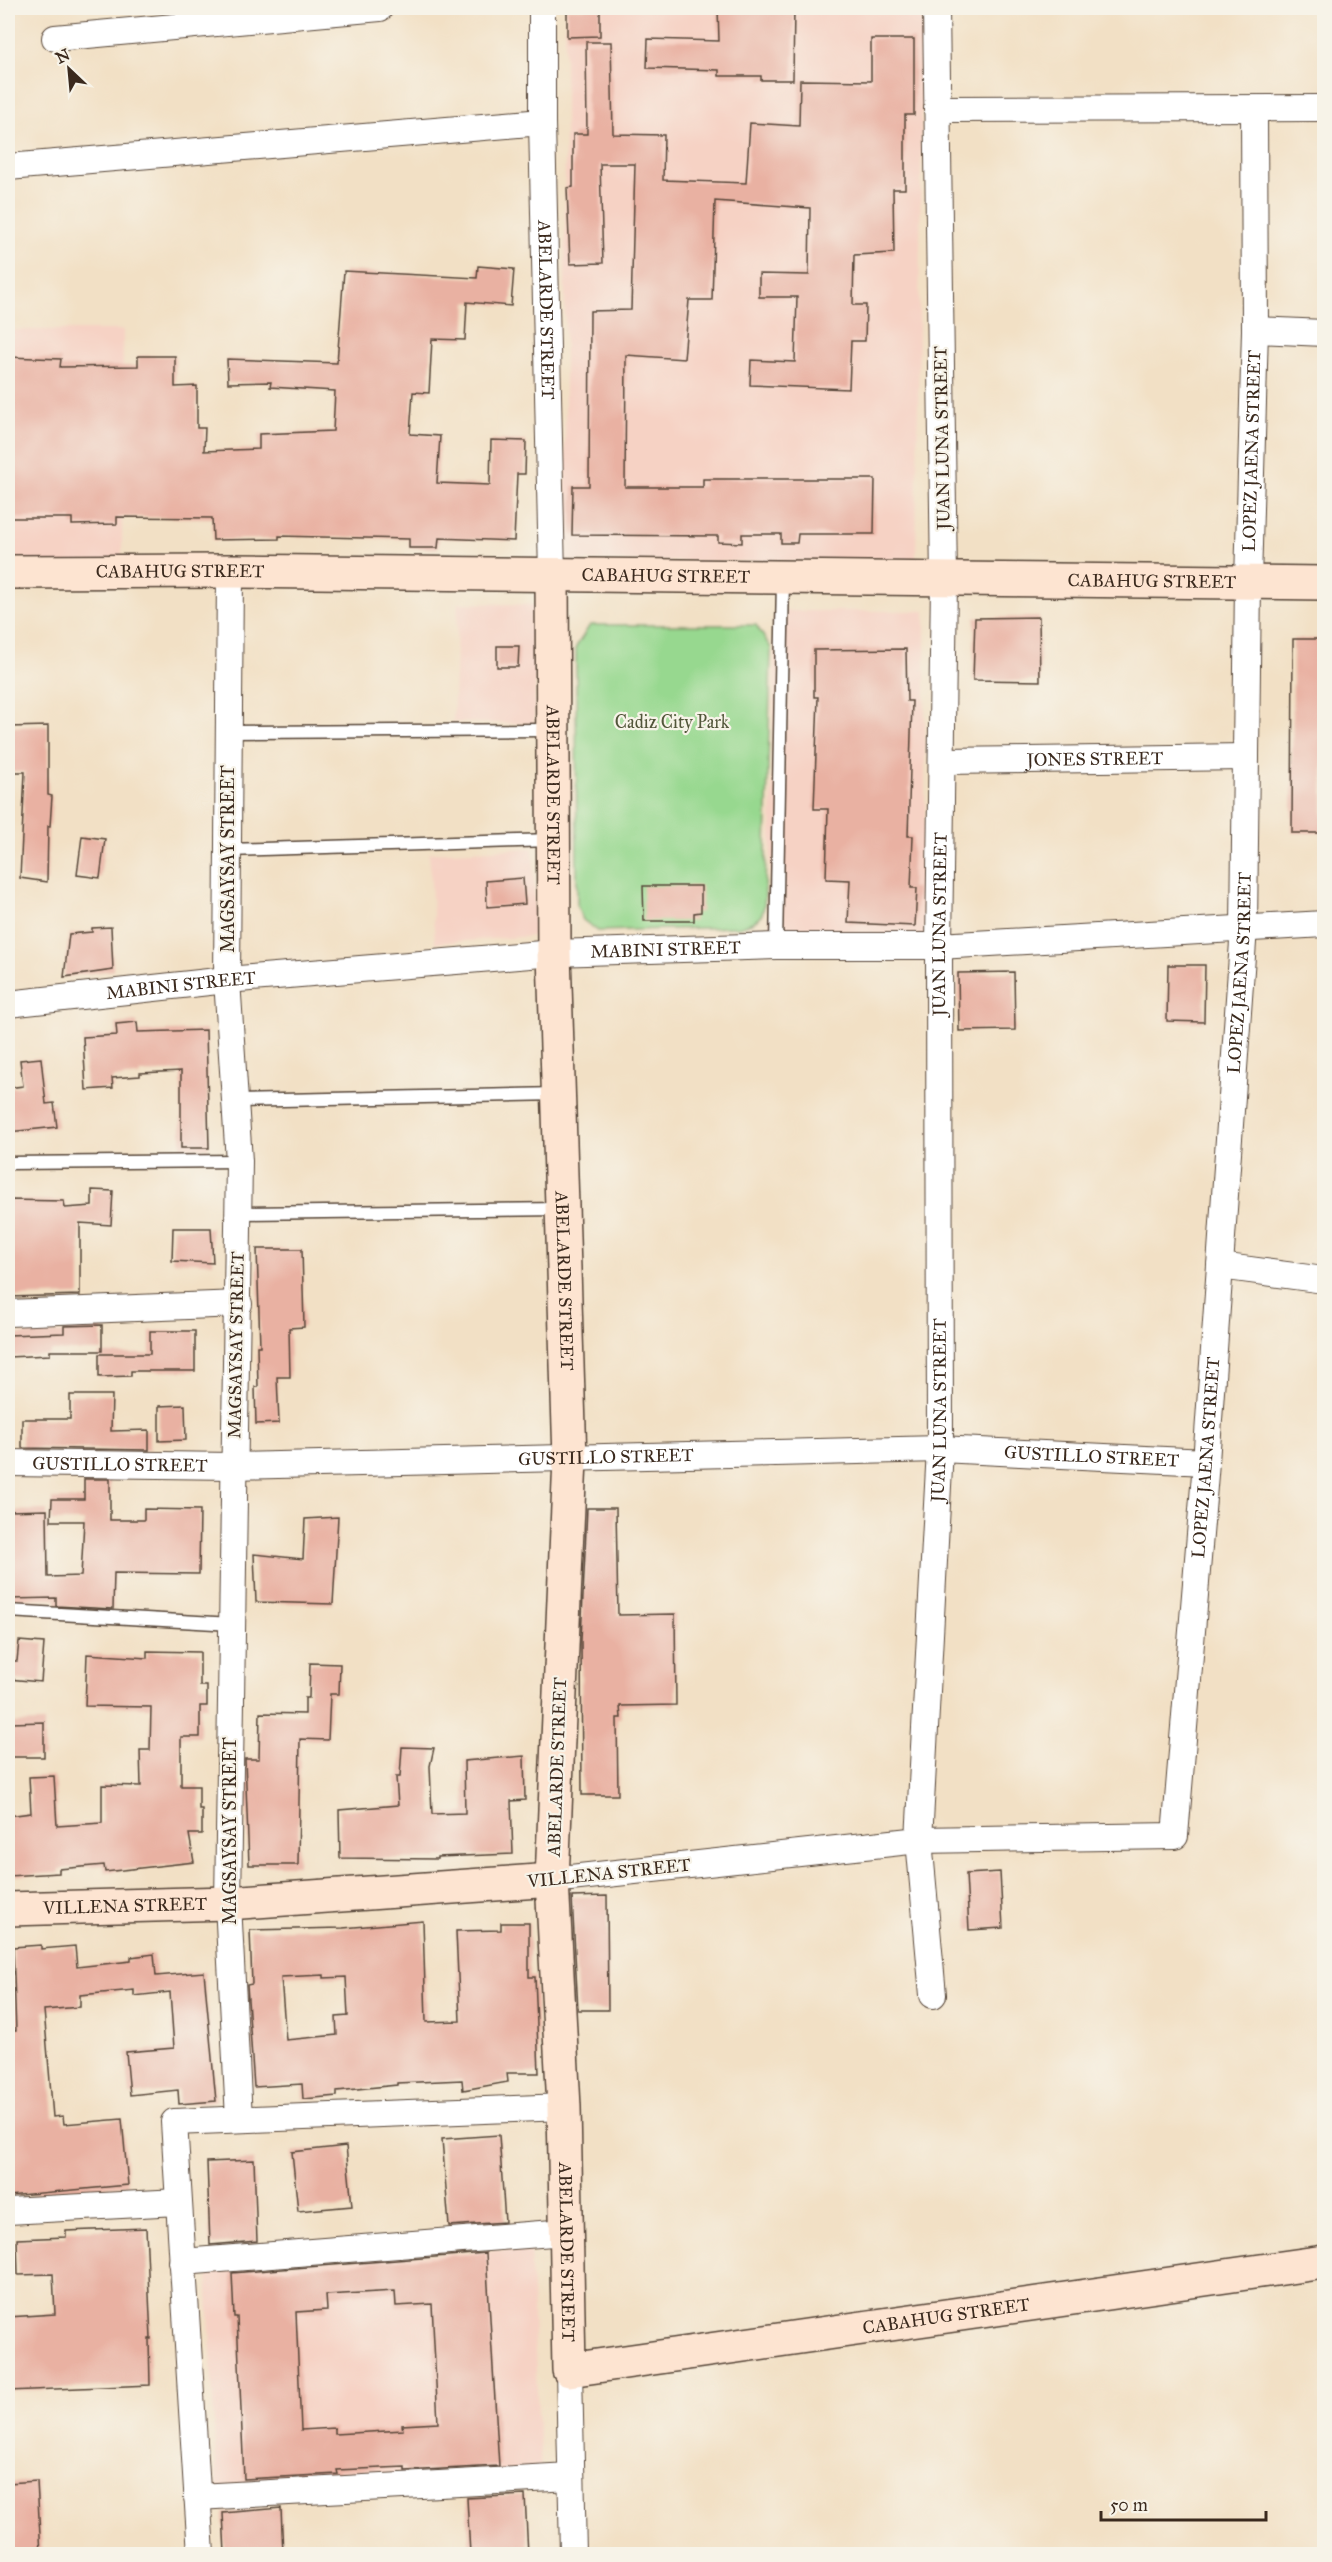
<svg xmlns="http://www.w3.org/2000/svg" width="1332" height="2562" font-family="'IM FELL Great Primer',serif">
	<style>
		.built { fill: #f6d2c4 }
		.park { fill: #97d88f; stroke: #698156; stroke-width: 1.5 }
		.building { fill: #e9b1a2; fill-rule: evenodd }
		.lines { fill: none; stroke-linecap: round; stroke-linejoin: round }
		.lane-casing { stroke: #564537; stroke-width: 15 }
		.street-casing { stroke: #564537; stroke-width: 28 }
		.secondary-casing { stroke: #564537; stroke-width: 36 }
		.lane { stroke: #fff; stroke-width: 12 }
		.street { stroke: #fff; stroke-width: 26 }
		.secondary { stroke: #fde4d1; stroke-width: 33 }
		.labels { text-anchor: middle; stroke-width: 4.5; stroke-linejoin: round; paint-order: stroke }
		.street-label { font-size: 18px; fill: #3b2a1e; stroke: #f7f3e8 }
		.park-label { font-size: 18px; fill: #52563a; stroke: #f7f3e8 }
	</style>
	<rect width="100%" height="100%" fill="#f7f3e8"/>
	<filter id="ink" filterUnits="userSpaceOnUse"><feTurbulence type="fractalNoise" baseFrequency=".0167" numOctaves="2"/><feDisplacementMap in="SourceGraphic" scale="12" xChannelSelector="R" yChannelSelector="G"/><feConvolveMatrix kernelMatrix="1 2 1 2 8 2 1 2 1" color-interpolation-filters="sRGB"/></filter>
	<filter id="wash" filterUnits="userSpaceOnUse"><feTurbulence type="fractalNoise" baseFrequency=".008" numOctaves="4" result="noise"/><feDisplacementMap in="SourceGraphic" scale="24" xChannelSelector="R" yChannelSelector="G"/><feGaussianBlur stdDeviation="1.35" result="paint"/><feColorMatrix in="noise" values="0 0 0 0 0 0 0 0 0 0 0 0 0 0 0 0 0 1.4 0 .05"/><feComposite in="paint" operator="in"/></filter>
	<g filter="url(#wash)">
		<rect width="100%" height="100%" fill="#f2e0c5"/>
		<g class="built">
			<polygon points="565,8 923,8 916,562 565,561"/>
			<polygon points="8,330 123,330 122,566 8,565"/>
			<polygon points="458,603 538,605 534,724 453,722"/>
			<polygon points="775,611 925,611 925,937 769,937"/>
			<polygon points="533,848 536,936 435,943 429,853"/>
			<polygon points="530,2248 541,2472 217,2490 207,2268"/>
		</g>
		<path class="park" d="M590,625H756L771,648L765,890C764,916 764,920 738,927L598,931L583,920L577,906L576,647Z"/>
		<g id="blocks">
			<g class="building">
				<polygon points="567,8 600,8 600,36 567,37"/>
				<polygon points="718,8 794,8 793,80 761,80 761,76 719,76 719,70 647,68 648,39 719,41"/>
				<polygon points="871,39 914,39 914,115 905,115 905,189 893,189 894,253 854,255 853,305 866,305 865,341 851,341 849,389 750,385 751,360 795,362 797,297 759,297 759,274 809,275 810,208 715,201 712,300 689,300 684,359 626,355 625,487 703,487 703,479 875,479 874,534 798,534 797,543 781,543 781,534 742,534 742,543 718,542 718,536 572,535 573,486 589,486 590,311 631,310 635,164 600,164 603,263 570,264 567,188 573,187 573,134 587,134 586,42 611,42 613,134 664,135 663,180 746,183 750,123 799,126 800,80 871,81"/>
				<polygon points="478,266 514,269 511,306 467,302 465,340 432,339 429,393 413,392 410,434 440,436 437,483 490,485 491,440 526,441 525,474 517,474 514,541 439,538 438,548 409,548 409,539 279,536 279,539 213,540 212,518 117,517 117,524 72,525 72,518 8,518 8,357 61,359 60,367 138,366 138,356 175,356 175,387 197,386 197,428 205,428 204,451 259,449 259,434 333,431 335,391 270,387 271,382 228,383 227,359 337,363 344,271 477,278"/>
				<polygon points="1039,617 1040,681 973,680 975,618"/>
				<polygon points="1293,639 1324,639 1323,833 1292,833"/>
				<polygon points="497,646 519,646 518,667 497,667"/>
				<polygon points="906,649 907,701 912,701 908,836 913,836 911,888 917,888 915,926 848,923 850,880 826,879 828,809 814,809 818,697 814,697 814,650"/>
				<polygon points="48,726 48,795 52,796 50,826 48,826 47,882 20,878 25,772 8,772 8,727"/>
				<polygon points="82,836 105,839 100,878 77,875"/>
				<polygon points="523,878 525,904 487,907 486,881"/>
				<polygon points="643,886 701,886 701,912 694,913 694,921 644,921"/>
				<polygon points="111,927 113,970 64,977 69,934 92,932 92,928"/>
				<polygon points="1168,965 1205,965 1204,1022 1167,1021"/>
				<polygon points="1014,972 1015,1030 959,1031 958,973"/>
				<polygon points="137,1022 138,1032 206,1030 209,1148 181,1148 181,1071 140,1073 140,1076 112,1078 113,1088 86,1090 83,1037 117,1035 116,1024"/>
				<polygon points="41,1058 46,1104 54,1103 57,1127 8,1132 8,1088 23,1086 20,1060"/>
				<polygon points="92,1190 113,1191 111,1225 80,1223 80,1295 8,1297 8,1200 64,1201 65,1208 92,1206"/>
				<polygon points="173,1228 211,1228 213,1263 172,1261"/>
				<polygon points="257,1249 302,1249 304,1327 289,1328 290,1377 277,1377 279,1423 256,1424 255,1387 258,1387 257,1346 260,1346"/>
				<polygon points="102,1325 102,1351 50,1351 50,1355 8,1357 8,1335 64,1333 64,1326"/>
				<polygon points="150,1331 195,1331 195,1371 131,1371 131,1376 99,1377 99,1354 150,1354"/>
				<polygon points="70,1395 112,1395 111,1431 149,1430 149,1450 22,1448 22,1419 70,1419"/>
				<polygon points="185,1405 186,1440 159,1441 159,1406"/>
				<polygon points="84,1479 110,1479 110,1520 144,1520 144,1509 200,1510 199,1574 114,1573 113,1609 56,1606 56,1598 8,1599 8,1511 47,1510 48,1577 81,1576 84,1521 51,1521 52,1499 84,1499"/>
				<polygon points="587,1508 616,1508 618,1615 675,1614 676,1705 620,1706 621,1718 617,1718 618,1795 582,1795 581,1640"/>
				<polygon points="338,1517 333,1604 256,1602 254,1554 303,1559 305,1519"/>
				<polygon points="19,1641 44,1643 41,1682 8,1679 8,1661 17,1661"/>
				<polygon points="147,1651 200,1652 200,1686 207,1686 207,1706 200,1706 200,1737 181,1737 181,1786 199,1786 199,1809 202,1809 202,1834 189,1834 194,1862 105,1872 104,1865 59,1869 59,1873 8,1876 8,1816 31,1813 29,1777 54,1776 57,1826 102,1823 102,1785 141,1786 140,1750 150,1750 151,1707 85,1706 87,1654 147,1658"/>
				<polygon points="310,1663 340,1664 339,1694 330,1694 328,1740 300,1739 298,1865 249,1865 245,1759 259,1759 260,1713 305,1714 305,1698 309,1698"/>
				<polygon points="44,1722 44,1757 11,1757 11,1723"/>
				<polygon points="402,1747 434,1748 430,1766 432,1814 465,1813 464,1761 524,1756 525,1800 511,1801 513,1854 437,1857 437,1859 340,1858 339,1810 398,1805 396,1777 400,1777"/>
				<polygon points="1000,1872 1003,1928 969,1930 966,1874"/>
				<polygon points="607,1896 608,2010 578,2010 572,1897"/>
				<path d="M423,1921L426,2022L460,2021L456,1931L501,1930V1923H529V1977H535L539,2073H507L508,2082L463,2090L462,2080L397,2083V2085L337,2091V2096L303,2099L302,2084L254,2087L247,1985L252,1984L250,1930L343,1928ZM324,1975V1978L346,1977L348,2016L336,2017L337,2035L286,2040L281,1977Z"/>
				<polygon points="41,1945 41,1949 75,1946 77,1967 131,1961 131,1957 154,1954 156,1976 204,1972 216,2101 179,2104 178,2090 130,2095 126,2052 174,2048 170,1992 134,1996 134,1990 80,1995 80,2007 44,2010 53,2117 63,2116 64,2124 122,2119 128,2185 8,2196 8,2121 10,2121 8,2031 16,2031 13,1947"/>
				<polygon points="499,2135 505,2222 449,2226 442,2139"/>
				<polygon points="346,2146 352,2206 298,2211 292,2152"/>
				<polygon points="254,2160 257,2241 210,2245 207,2162"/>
				<polygon points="146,2228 151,2339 149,2339 150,2385 8,2391 8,2317 55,2314 53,2274 18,2275 17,2239 66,2237 66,2231"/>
				<path d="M486,2253L499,2466L405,2471V2467L337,2470L338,2474L244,2479L237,2317H234L232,2273ZM395,2291L396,2306L432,2304L438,2423L402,2425L403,2430L335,2434V2428L301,2430L296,2312L327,2310L326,2295Z"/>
				<polygon points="37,2481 41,2554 8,2554 8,2483"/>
				<polygon points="525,2495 528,2554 470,2554 467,2498"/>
				<polygon points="281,2508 283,2554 225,2554 223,2513"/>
			</g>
		</g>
	</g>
	<g filter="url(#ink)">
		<use href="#blocks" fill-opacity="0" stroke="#564537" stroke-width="1.5"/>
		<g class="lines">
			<defs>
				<g id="lane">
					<polyline points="228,732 551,730"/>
					<polyline points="227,850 553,840"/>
					<polyline points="776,946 783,579"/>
					<polyline points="235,1101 558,1094"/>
					<polyline points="8,1163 239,1161"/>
					<polyline points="239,1213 561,1209"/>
					<polyline points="8,1611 232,1624"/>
				</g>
				<g id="street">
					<path id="s1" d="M542,8V122L552,576"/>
					<polyline points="55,38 380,8"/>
					<polyline points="937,109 1324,108"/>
					<polyline points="8,167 542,122"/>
					<polyline points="1255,330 1324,333"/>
					<polyline points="230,571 227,980 239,1161 228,1903 239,2119"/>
					<path id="s2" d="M943,761L1246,757"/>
					<path id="s3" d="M8,1004L227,980L554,953L776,946H939L1324,924"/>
					<polyline points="1220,1266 1324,1280"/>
					<polyline points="8,1313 239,1304"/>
					<path id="s4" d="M8,1463L233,1466L940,1449L1206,1462"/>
					<path id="s5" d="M552,1880L919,1840L1175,1836L1206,1462L1244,928L1248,581L1255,330L1254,109"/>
					<path id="s6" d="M933,1995L919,1840L940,1449L939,946L944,581L936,8"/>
					<polyline points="8,2211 178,2202"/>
					<polyline points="182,2262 566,2232"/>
					<polyline points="569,2370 573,2554"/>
					<polyline points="197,2497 571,2477"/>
					<polyline points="201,2554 174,2122 564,2107"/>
				</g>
				<g id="secondary">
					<path id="s7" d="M8,572L230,571L1324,583"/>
					<path id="s8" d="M552,576L554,953L570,1459L552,1880L564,2107L569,2370L1324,2262"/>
					<path id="s9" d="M8,1909L228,1903L552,1880"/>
				</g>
			</defs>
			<use href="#lane" class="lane-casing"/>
			<use href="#street" class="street-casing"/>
			<use href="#secondary" class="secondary-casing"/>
			<use href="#lane" class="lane"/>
			<use href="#street" class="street"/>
			<use href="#secondary" class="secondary"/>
		</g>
	</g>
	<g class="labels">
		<g class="street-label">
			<text dy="6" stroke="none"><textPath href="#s1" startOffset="302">ABELARDE STREET</textPath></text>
			<text transform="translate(942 438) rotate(-91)" y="6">JUAN LUNA STREET</text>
			<text dy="6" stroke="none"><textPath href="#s5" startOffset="2013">LOPEZ JAENA STREET</textPath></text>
			<text dy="6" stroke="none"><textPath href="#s7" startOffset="172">CABAHUG STREET</textPath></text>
			<text dy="6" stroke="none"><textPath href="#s7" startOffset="658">CABAHUG STREET</textPath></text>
			<text dy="6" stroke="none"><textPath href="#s7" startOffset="1144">CABAHUG STREET</textPath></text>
			<text dy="6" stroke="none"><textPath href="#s2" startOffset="152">JONES STREET</textPath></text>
			<text dy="6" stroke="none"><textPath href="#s8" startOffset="219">ABELARDE STREET</textPath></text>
			<text transform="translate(228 859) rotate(-90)" y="6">MAGSAYSAY STREET</text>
			<text dy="6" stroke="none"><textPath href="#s6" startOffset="1072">JUAN LUNA STREET</textPath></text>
			<text dy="6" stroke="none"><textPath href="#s3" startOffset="660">MABINI STREET</textPath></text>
			<text dy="6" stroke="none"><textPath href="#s5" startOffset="1491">LOPEZ JAENA STREET</textPath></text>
			<text dy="6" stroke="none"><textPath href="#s3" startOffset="174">MABINI STREET</textPath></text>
			<text dy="6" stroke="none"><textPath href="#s8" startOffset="705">ABELARDE STREET</textPath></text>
			<text transform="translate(236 1345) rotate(-89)" y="6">MAGSAYSAY STREET</text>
			<text dy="6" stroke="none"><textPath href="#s6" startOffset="586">JUAN LUNA STREET</textPath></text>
			<text dy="6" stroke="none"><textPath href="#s4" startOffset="1084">GUSTILLO STREET</textPath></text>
			<text dy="6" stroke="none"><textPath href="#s4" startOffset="598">GUSTILLO STREET</textPath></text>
			<text dy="6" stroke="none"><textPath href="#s5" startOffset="1005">LOPEZ JAENA STREET</textPath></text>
			<text dy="6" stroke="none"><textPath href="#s4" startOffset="112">GUSTILLO STREET</textPath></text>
			<text transform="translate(557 1767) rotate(-88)" y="6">ABELARDE STREET</text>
			<text transform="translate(230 1831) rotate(-90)" y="6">MAGSAYSAY STREET</text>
			<text transform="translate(609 1873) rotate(-6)" y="6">VILLENA STREET</text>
			<text dy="6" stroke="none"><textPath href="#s9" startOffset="117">VILLENA STREET</textPath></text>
			<text dy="6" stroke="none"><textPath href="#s8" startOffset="1677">ABELARDE STREET</textPath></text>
			<text dy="6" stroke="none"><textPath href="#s8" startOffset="2176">CABAHUG STREET</textPath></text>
		</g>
		<g class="park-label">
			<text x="672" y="728">Cadiz City Park</text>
		</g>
	</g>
	<rect width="1332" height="2562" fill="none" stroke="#f7f3e8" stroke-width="30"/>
	<g transform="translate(69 69) rotate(334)" stroke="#f7f3e8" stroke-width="4.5" paint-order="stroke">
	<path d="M0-4.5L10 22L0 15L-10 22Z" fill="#3b2a1e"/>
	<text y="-9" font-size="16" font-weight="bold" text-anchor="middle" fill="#3b2a1e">N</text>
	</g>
	<path d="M1101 2511v9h165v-9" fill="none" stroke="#3b2a1e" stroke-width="3"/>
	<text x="1110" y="2511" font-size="18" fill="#3b2a1e" stroke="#f7f3e8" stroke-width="4.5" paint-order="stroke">50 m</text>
</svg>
